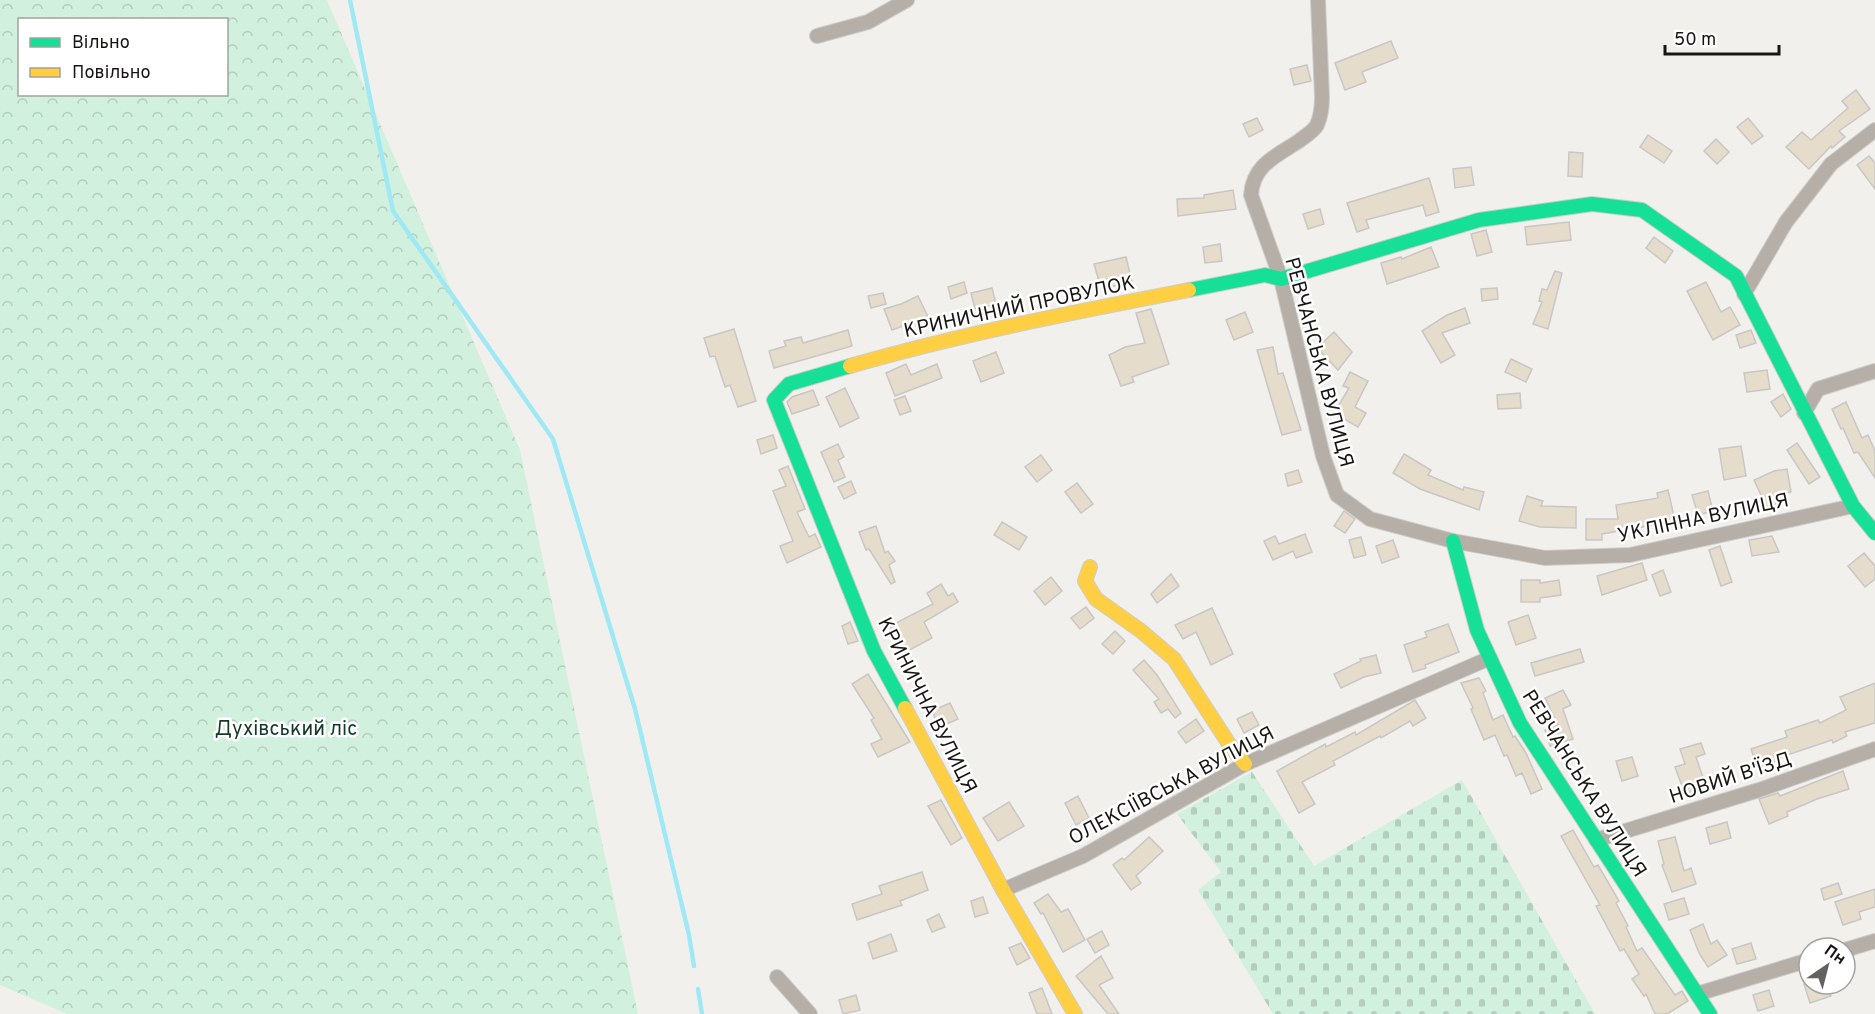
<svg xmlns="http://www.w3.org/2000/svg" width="1875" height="1014" font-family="Overpass,sans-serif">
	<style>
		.forest { fill: url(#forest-crowns); fill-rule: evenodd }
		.cemetery { fill: url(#cemetery-stones) }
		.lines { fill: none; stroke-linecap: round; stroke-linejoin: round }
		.stream { stroke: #9fe9f5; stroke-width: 4.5 }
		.building { fill: #e5dccc; stroke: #c9c7c4; stroke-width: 1.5 }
		.street-casing { stroke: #cecdca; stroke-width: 16 }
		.fast-casing { stroke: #cecdca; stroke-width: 16 }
		.slow-casing { stroke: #cecdca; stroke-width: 16 }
		.street { stroke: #b6afa8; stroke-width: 14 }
		.fast { stroke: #16e098; stroke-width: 14 }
		.slow { stroke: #ffcf43; stroke-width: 14 }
		.labels { text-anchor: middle; stroke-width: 5; stroke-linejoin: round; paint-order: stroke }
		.street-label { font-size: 20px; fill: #171614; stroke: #fff }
		.park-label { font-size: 20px; fill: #133929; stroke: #fff }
	</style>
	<defs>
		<pattern id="forest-crowns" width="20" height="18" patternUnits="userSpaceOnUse" patternTransform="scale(1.5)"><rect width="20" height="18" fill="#d2f0de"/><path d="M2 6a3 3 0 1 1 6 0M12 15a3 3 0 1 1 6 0" fill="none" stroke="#b4cdbe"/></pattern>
		<pattern id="cemetery-stones" width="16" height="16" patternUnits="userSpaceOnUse" patternTransform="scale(1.5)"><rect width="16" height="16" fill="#d2f0de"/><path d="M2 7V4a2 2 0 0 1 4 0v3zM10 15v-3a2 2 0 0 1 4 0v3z" fill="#b4cdbe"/></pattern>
	</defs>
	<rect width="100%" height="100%" fill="#f2f0ec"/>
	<path class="forest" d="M0,0H327L520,450L638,1014H67L0,985ZM20,20H226V94H20Z"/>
	<polygon class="cemetery" points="1252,772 1314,866 1462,780 1595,1014 1273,1014 1198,890 1221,872 1177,814"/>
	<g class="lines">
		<g class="stream">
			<polyline points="350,0 393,211 553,439 635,709 689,935 694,966"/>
			<polyline points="698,989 702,1014"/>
		</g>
	</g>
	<g class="building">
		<polygon points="1391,41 1398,58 1362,72 1366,82 1345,90 1335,63"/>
		<polygon points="1307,65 1311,81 1294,85 1290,69"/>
		<polygon points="1856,90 1870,109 1839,131 1845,137 1832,148 1831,146 1809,169 1786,147 1802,132 1811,140 1848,108 1842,101"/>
		<polygon points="1257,118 1263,130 1249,137 1243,124"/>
		<polygon points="1748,118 1763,136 1752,144 1737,127"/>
		<polygon points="1648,135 1672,151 1664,163 1640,147"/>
		<polygon points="1716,139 1729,152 1717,164 1704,151"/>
		<polygon points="1569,152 1583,153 1582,177 1568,176"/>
		<polygon points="1869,156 1875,163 1875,189 1857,165"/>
		<polygon points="1471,167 1474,185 1455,188 1453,169"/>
		<polygon points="1429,178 1439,212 1426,216 1423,205 1366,220 1369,228 1357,232 1347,203"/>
		<polygon points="1233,190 1236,209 1178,216 1177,199 1204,198 1204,195"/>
		<polygon points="1320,209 1324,224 1308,229 1303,214"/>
		<polygon points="1569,222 1571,240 1527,245 1525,227"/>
		<polygon points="1486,230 1492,252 1477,256 1471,234"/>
		<polygon points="1654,237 1673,251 1665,263 1646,248"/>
		<polygon points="1220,244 1222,261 1205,263 1203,247"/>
		<polygon points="1431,247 1439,267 1387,284 1381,263 1401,257 1402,259"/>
		<polygon points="1126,257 1132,282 1109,287 1107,279 1099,281 1094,264"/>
		<polygon points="1555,271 1562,273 1548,329 1533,324 1542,302 1539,301 1542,289 1547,290"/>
		<polygon points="964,282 967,293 951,299 948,287"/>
		<polygon points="1706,282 1721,312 1730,307 1740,325 1713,340 1687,291"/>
		<polygon points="992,288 996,304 975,309 971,293"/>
		<polygon points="1497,288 1498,299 1482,301 1481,289"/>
		<polygon points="883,293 886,304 871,308 868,296"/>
		<polygon points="918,296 929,319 916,325 914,322 892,330 884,309 901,304"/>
		<polygon points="1465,308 1470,323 1442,333 1455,355 1441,363 1422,331 1447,315"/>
		<polygon points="1151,309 1169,364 1132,377 1134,382 1121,386 1109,355 1125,347 1145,343 1136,313"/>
		<polygon points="1245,312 1253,332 1234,340 1226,320"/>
		<polygon points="734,329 756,401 738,407 730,385 725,387 715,356 710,357 704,338"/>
		<polygon points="848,330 852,346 774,368 769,351 786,346 784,341 801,337 803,343"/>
		<polygon points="1751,330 1756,343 1740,348 1736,335"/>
		<polygon points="1334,332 1352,352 1338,370 1317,348"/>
		<polygon points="1273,347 1278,374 1283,373 1301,430 1282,435 1257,350"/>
		<polygon points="996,352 1004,373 981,382 973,361"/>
		<polygon points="1511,359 1532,369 1526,382 1505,372"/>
		<polygon points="906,364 911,375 937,364 942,378 895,396 886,373"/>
		<polygon points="1767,370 1770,389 1747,392 1744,373"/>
		<polygon points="1350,372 1368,381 1355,407 1366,413 1358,427 1334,413 1349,388 1343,386"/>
		<polygon points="845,388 859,418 840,427 826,397"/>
		<polygon points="813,390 819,405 792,414 787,402 792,397"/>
		<polygon points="1520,393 1521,408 1498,409 1497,395"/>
		<polygon points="1783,394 1791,409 1781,417 1771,402"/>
		<polygon points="905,396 911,411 900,415 894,400"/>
		<polygon points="1846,402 1862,438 1868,435 1875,451 1875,478 1858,452 1854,453 1843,428 1841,429 1832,409"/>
		<polygon points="773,435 777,448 761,454 757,440"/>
		<polygon points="1797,443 1820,477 1809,484 1787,450"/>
		<polygon points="838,444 844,457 838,460 845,477 834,482 821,452"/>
		<polygon points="1741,446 1746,476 1724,480 1719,449"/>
		<polygon points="1404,454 1431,470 1428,475 1463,490 1464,487 1484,492 1479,510 1420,489 1393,473"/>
		<polygon points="1041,455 1052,470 1037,482 1025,467"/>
		<polygon points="788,466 805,509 797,512 809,537 815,534 821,547 787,563 780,546 793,541 773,491 786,486 779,470"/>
		<polygon points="1787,469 1791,492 1777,495 1780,502 1767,508 1754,480 1774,471"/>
		<polygon points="1298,470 1302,482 1288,486 1285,474"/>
		<polygon points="851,481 856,493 844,499 838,487"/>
		<polygon points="1077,483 1093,504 1081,513 1065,492"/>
		<polygon points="1668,490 1676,525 1665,528 1664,522 1654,525 1602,534 1602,540 1586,540 1586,519 1618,519 1616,505 1658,498 1657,493"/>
		<polygon points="1708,491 1713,511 1698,515 1692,495"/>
		<polygon points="1527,496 1543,501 1541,506 1576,507 1576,528 1540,527 1519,521"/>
		<polygon points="1344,511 1355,519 1345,533 1334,526"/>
		<polygon points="1002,522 1027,537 1019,550 994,535"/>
		<polygon points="876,526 885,553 888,551 895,561 889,565 895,582 891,584 869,549 866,550 859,532"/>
		<polygon points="1305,534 1312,552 1296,558 1293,551 1273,560 1264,541 1275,536 1279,544"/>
		<polygon points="1772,536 1779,552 1752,556 1749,540"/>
		<polygon points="1361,537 1366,555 1354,558 1349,540"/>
		<polygon points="1393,540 1399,557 1382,563 1376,546"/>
		<polygon points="1720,546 1732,582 1721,586 1709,550"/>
		<polygon points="1864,553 1875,566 1875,579 1865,587 1848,566"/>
		<polygon points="1642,563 1647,580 1602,595 1597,576"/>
		<polygon points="1663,570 1671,592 1660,596 1652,575"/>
		<polygon points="1171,574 1179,586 1157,603 1151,594"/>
		<polygon points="1051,577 1062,591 1045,605 1034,591"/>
		<polygon points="1521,580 1540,580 1540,583 1559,580 1561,595 1540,598 1540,602 1521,602"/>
		<polygon points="941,584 948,596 953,593 958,602 924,622 932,638 904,653 890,626 933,604 927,593"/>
		<polygon points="1086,607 1094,618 1080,629 1071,618"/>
		<polygon points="1212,608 1233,654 1211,665 1196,632 1183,639 1175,625"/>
		<polygon points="1528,615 1536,638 1516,645 1508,622"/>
		<polygon points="850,622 858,641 848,644 842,626"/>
		<polygon points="1448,624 1459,652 1425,665 1426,668 1413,672 1404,645 1427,637 1425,632"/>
		<polygon points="1115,631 1125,641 1113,654 1102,644"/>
		<polygon points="1580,649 1584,662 1535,676 1531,663"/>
		<polygon points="1376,655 1381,673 1364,677 1341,688 1334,674 1361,661 1360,659"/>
		<polygon points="1144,660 1157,675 1181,713 1175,718 1168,709 1161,713 1154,702 1159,699 1133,670"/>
		<polygon points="868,674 910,742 878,757 871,744 882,739 871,720 874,718 852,684"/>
		<polygon points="1479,678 1486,691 1483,693 1493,720 1503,715 1513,737 1515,736 1526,753 1542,789 1531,794 1522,773 1516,776 1507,755 1504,756 1495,735 1484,740 1471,709 1473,708 1461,683"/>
		<polygon points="1875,683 1875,723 1845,732 1847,736 1833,743 1832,740 1778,758 1779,760 1757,767 1751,749 1787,737 1785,731 1818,720 1820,723 1846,710 1840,697"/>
		<polygon points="1563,690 1571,705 1563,709 1573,739 1550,746 1545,730 1558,725 1545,698"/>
		<polygon points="1415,700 1426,718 1413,726 1410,721 1381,738 1380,736 1333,761 1335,765 1302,782 1315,804 1299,813 1277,771 1325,744 1326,747 1355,732 1356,735"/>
		<polygon points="950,703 958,719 939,727 932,711"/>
		<polygon points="1252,712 1259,725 1244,733 1237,719"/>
		<polygon points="1196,719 1204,731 1186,743 1178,732"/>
		<polygon points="1701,743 1705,754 1696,757 1706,786 1685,794 1675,767 1685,764 1680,749"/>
		<polygon points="1632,757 1638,776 1622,781 1616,761"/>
		<polygon points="1843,771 1849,789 1817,799 1787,812 1788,816 1769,824 1759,799 1778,793 1780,796"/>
		<polygon points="1078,796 1089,818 1076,825 1065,803"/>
		<polygon points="941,800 962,838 951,845 928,806"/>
		<polygon points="1009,802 1024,826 998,841 983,818"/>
		<polygon points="1727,822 1731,838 1710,844 1706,828"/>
		<polygon points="1573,830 1594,867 1598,865 1619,901 1616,903 1628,926 1626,927 1637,951 1642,948 1675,995 1682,991 1688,1001 1667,1014 1655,1014 1646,994 1644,996 1632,979 1639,974 1624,949 1620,951 1596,906 1600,905 1561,836"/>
		<polygon points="1149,837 1163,851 1136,876 1141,883 1131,890 1113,865 1122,858 1124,860"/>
		<polygon points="1675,837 1684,871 1691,868 1696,884 1672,892 1662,865 1664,864 1658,841"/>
		<polygon points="922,872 928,890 900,901 902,905 857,920 852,904 882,894 879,886"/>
		<polygon points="1838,883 1842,894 1824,900 1821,889"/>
		<polygon points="1875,889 1875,907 1859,912 1861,919 1843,925 1835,902"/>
		<polygon points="1048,894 1061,912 1068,909 1085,940 1063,952 1043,913 1041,914 1034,903"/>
		<polygon points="983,897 988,913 975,917 971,901"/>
		<polygon points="1684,898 1689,914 1669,920 1664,904"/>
		<polygon points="939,914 945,927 932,932 927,920"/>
		<polygon points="1703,924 1711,944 1717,940 1727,955 1708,967 1699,953 1690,930"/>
		<polygon points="1102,931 1109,945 1095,953 1087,939"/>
		<polygon points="891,934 897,951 873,959 868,943"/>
		<polygon points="1021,943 1030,958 1017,965 1009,948"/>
		<polygon points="1751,943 1756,959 1737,964 1732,949"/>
		<polygon points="1101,956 1113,978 1099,985 1119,1014 1108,1014 1076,976"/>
		<polygon points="1804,984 1827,984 1831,996 1810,1003"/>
		<polygon points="1042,988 1052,1014 1037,1014 1029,993"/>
		<polygon points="1769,990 1774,1006 1758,1011 1753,995"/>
		<polygon points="856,995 860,1010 843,1014 839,1000"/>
	</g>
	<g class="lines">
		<defs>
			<g id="street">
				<path d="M1318,0L1322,97C1322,107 1321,116 1317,125C1313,132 1305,136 1299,141C1276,156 1253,165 1251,195L1281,279L1323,456L1337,495L1370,519L1453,541L1545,558L1630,555L1853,506"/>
				<polyline points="817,36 868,22 907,0"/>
				<polyline points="1744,294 1786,222 1831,164 1875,130"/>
				<polyline points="1804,413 1818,389 1875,371"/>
				<polyline points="1596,840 1759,790 1875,749"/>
				<polyline points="1003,890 1083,856 1245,764 1490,658"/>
				<polyline points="1845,950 1875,941"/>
				<polyline points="777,977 810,1014"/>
				<polyline points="1697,994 1809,960"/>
			</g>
			<g id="fast">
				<polyline points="1189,290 1265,275 1281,279 1479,220 1592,204 1642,210 1736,276 1853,506 1875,533"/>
				<polyline points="850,366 789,384 774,400 874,651 905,708"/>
				<polyline points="1453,541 1477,630 1520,723 1710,1014"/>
			</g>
			<g id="slow">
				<path d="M850,366C961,334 1075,312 1189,290"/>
				<polyline points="1090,567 1085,581 1096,599 1141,631 1174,659 1229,744 1245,764"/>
				<polyline points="905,708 1003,890 1075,1014"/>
			</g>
		</defs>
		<use href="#street" class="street-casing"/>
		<use href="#fast" class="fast-casing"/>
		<use href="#slow" class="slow-casing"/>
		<use href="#street" class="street"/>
		<use href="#fast" class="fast"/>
		<use href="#slow" class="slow"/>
	</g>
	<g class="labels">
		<g class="street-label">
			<text transform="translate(1019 306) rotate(-12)" y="7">КРИНИЧНИЙ ПРОВУЛОК</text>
			<text transform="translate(1320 362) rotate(75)" y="7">РЕВЧАНСЬКА ВУЛИЦЯ</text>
			<text transform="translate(1703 517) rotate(-12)" y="7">УКЛІННА ВУЛИЦЯ</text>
			<text transform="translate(928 705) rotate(63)" y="7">КРИНИЧНА ВУЛИЦЯ</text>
			<text transform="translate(1730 777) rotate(-18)" y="7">НОВИЙ В'ЇЗД</text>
			<text transform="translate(1585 783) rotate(58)" y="7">РЕВЧАНСЬКА ВУЛИЦЯ</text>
			<text transform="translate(1171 785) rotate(-28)" y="7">ОЛЕКСІЇВСЬКА ВУЛИЦЯ</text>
		</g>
		<g class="park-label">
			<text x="286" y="735">Духівський ліс</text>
		</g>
	</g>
	<rect x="18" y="18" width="210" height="78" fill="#ffffff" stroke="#a2a2a1" stroke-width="1.5"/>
	<rect x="30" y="38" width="30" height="9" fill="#16e098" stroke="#a2a2a1" stroke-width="1.5"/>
	<text x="72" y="48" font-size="18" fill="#171614">Вільно</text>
	<rect x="30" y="68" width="30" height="9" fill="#ffcf43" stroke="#a2a2a1" stroke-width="1.5"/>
	<text x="72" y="78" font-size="18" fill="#171614">Повільно</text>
	<g transform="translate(1827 966) rotate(35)"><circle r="28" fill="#ffffff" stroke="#a2a2a1" stroke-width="1.5"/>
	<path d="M0-4.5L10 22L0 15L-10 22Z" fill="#646260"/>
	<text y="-9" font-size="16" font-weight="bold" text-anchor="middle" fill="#171614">Пн</text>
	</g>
	<path d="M1665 45v9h114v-9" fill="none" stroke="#171614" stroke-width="3"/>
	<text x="1674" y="45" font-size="18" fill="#171614" stroke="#ffffff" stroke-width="4.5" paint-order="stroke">50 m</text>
</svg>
